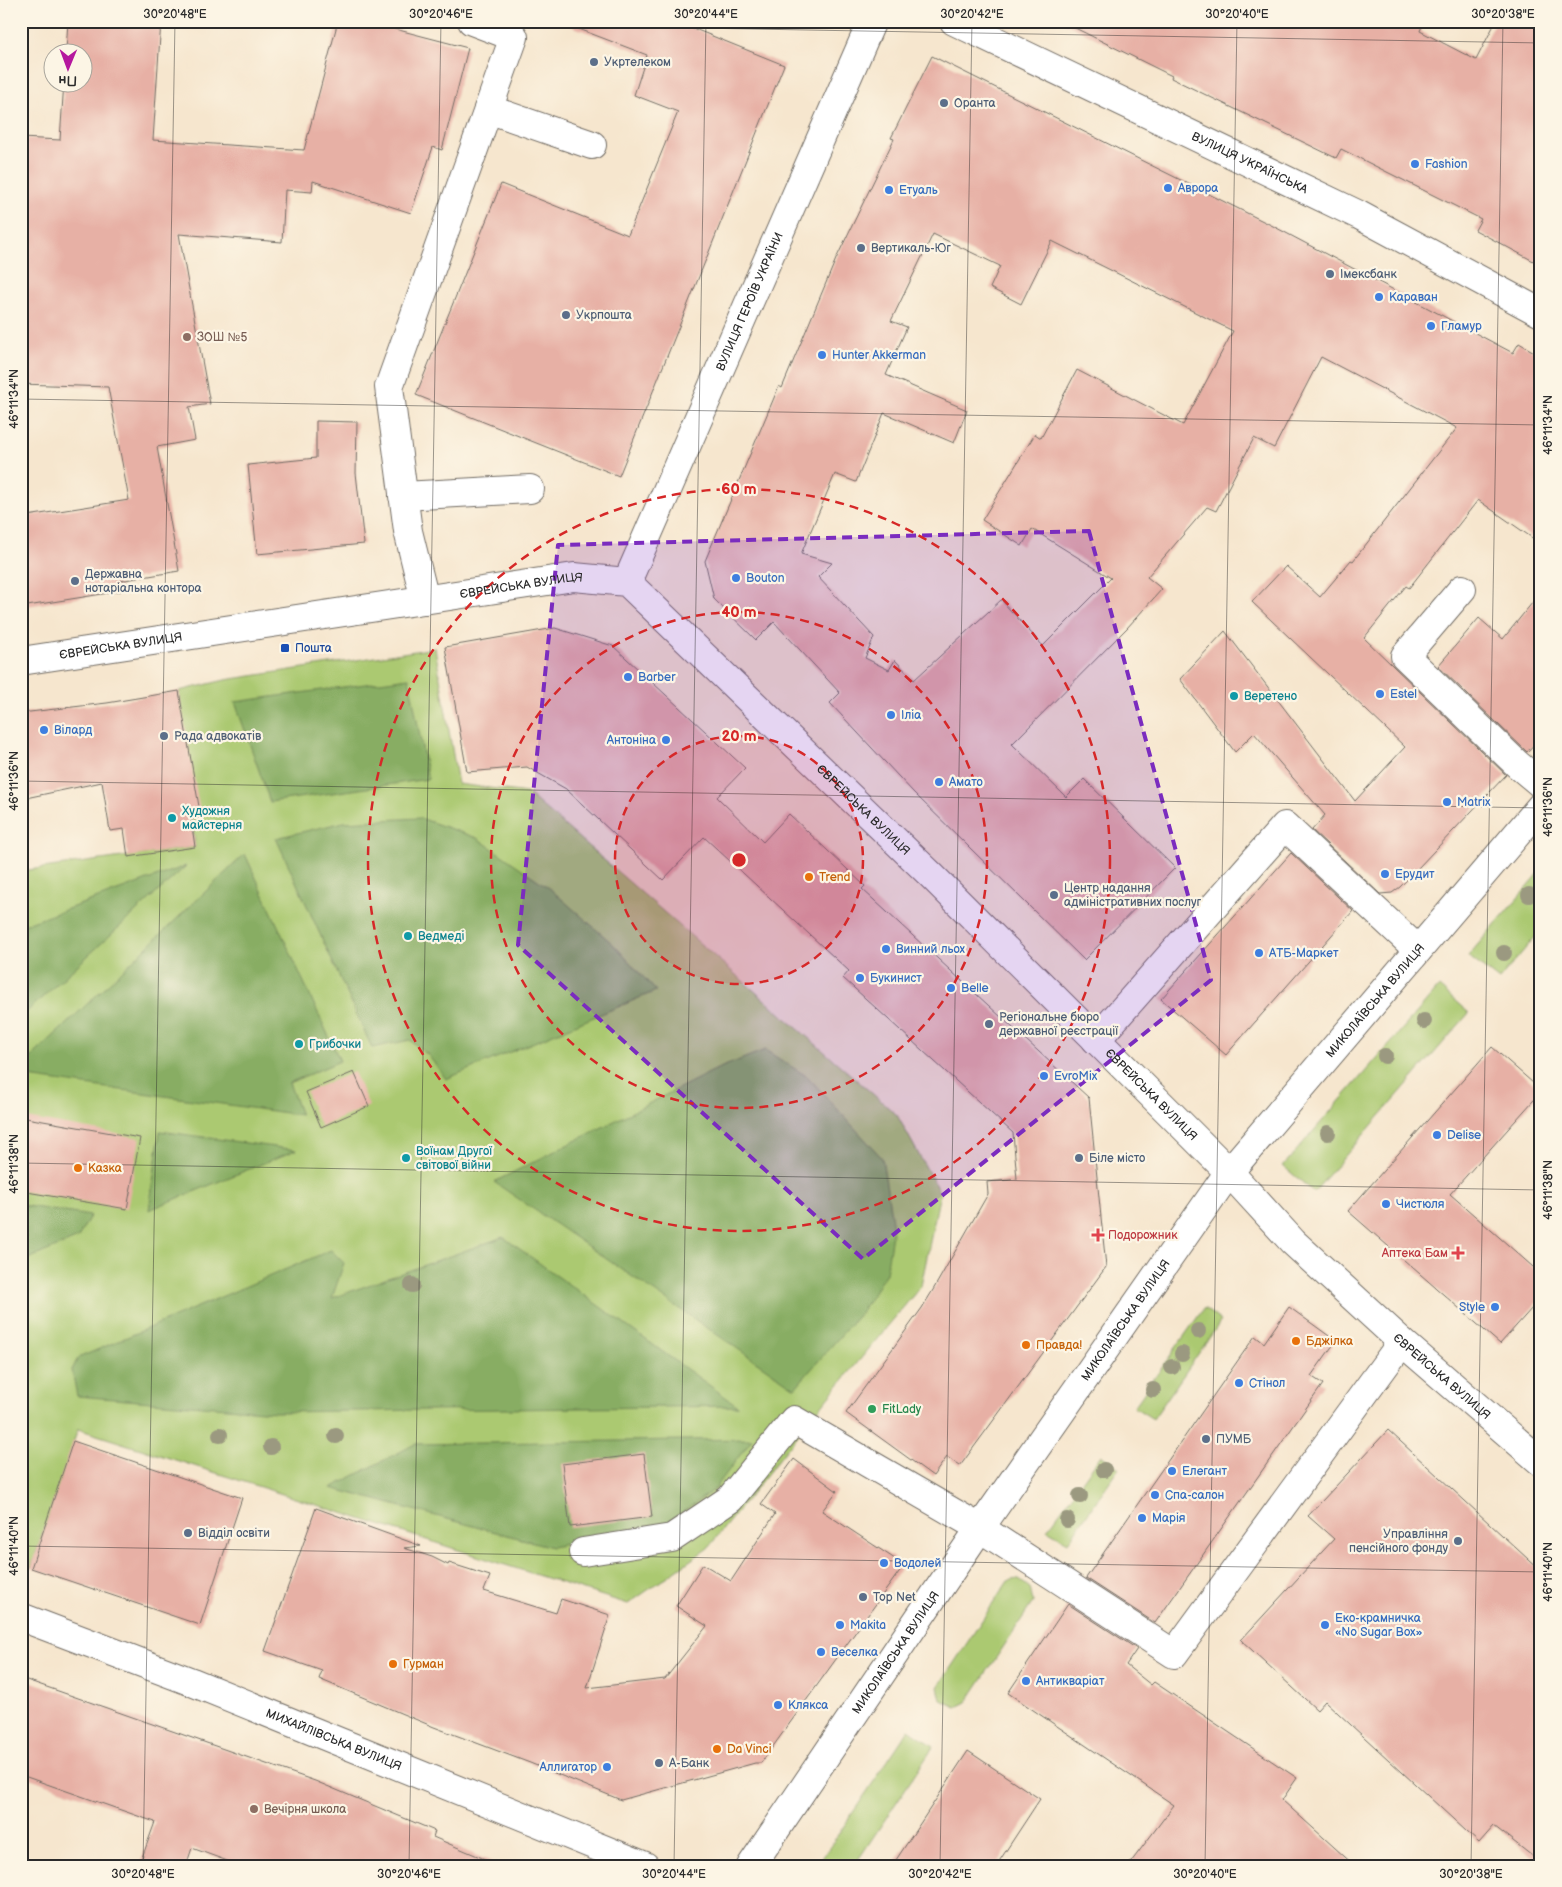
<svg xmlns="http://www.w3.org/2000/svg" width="1562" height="1887" font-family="'Balsamiq Sans',sans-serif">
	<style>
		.green { fill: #abc971; stroke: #6b7a4e }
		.forest { fill: #88ad63; stroke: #5a6c47 }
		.building { fill: #e7b0a5; fill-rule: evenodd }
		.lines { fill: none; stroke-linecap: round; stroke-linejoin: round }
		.minor-casing { stroke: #726c64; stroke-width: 30 }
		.minor { stroke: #fff; stroke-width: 28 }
		.tree { fill: #9b9980 }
		.marked { fill: #7b2cbf; fill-opacity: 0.2; stroke: #7b2cbf; stroke-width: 4; stroke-dasharray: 10 6; stroke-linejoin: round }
		.ticks { fill: none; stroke: #2b2b2b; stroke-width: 1; stroke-opacity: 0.45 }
		.ring { fill: none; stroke: #d62828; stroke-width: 2.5; stroke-dasharray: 9 6 }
		.service-dot { fill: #5c6f8a; stroke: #fcf5e5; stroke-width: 2 }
		.shop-dot { fill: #3f7fe0; stroke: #fcf5e5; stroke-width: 2 }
		.education-dot { fill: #8d6e63; stroke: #fcf5e5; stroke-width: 2 }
		.transit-dot { fill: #1a4fb4; stroke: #fcf5e5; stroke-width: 2 }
		.culture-dot { fill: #0f9aa8; stroke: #fcf5e5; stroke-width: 2 }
		.food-dot { fill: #e8710a; stroke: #fcf5e5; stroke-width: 2 }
		.health-dot { fill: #e0444e; stroke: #fcf5e5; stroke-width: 2 }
		.leisure-dot { fill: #2e9e5b; stroke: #fcf5e5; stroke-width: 2 }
		.labels { text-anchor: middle; stroke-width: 4.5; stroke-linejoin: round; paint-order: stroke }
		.service-label { font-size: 12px; fill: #4e5e75; stroke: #fcf5e5; text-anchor: start }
		.street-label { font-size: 12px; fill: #2b2b2b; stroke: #fcf5e5 }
		.shop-label { font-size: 12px; fill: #366cbe; stroke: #fcf5e5; text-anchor: start }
		.education-label { font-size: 12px; fill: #785e54; stroke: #fcf5e5; text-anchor: start }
		.transit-label { font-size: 12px; fill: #164399; stroke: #fcf5e5; text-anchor: start }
		.culture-label { font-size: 12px; fill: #0d838f; stroke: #fcf5e5; text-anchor: start }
		.food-label { font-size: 12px; fill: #c56008; stroke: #fcf5e5; text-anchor: start }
		.health-label { font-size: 12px; fill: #be3a42; stroke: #fcf5e5; text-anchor: start }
		.leisure-label { font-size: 12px; fill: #27864d; stroke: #fcf5e5; text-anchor: start }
		.centre { fill: #d62828; stroke: #fcf5e5; stroke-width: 2.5 }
		.ring-label { font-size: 15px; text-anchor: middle; font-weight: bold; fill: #d62828; stroke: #fcf5e5; stroke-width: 4.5; stroke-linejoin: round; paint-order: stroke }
		.neatline { fill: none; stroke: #2b2b2b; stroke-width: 2 }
		.ticks-label { font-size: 12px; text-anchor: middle; fill: #2b2b2b }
	</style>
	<rect width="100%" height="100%" fill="#fcf5e5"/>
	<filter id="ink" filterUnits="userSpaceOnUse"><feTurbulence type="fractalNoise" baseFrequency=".02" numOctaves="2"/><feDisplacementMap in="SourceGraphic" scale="10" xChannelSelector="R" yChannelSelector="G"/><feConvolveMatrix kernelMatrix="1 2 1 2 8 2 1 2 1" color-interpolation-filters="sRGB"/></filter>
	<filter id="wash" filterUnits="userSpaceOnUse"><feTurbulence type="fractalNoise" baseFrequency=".0096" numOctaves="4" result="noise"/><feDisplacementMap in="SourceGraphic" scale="20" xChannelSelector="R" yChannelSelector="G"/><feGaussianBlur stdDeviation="1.12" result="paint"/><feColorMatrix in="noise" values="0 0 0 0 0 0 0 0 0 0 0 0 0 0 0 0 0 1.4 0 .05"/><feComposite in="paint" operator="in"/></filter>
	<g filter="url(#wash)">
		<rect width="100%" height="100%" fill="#f6e6ce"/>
		<g class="green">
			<polygon points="435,648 458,784 527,793 897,1115 940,1193 921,1286 819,1409 708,1548 628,1604 78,1429 31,1568 21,1564 21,871 195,847 179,691 225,680"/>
			<polygon points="1541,871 1541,930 1499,980 1468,956"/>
			<polygon points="1439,987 1469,1013 1314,1192 1283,1166"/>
			<polygon points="1204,1308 1221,1321 1153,1419 1134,1407"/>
			<polygon points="1101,1455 1119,1468 1068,1542 1047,1530"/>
			<polygon points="1018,1579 1030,1588 1033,1602 967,1702 957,1707 941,1700 938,1687 1008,1581"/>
			<polygon points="909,1729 934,1746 854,1866 817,1866"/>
		</g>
		<g class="forest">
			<polygon points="409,678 428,779 270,802 235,702"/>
			<polygon points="420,818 477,838 548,887 614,945 656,991 446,1079 428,1055 410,1040 372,1048 276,838 344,822"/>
			<polygon points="245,854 340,1061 289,1083 301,1115 21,1076 21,1067"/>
			<polygon points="186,866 21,1017 21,926"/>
			<polygon points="765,1050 808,1077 882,1158 893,1228 886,1273 861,1312 795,1388 494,1182 717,1069"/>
			<polygon points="160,1131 296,1150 149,1210"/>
			<polygon points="21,1205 90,1216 78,1238 21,1262"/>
			<polygon points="503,1237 738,1406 276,1412 77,1396 72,1370 78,1358 331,1250 344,1263 332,1298"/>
			<polygon points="752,1439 714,1490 665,1524 552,1547 331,1488 415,1444"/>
		</g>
		<g id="blocks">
			<g class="building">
				<polygon points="68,21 161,21 153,140 304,150 338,21 364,21 468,48 442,150 433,147 411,213 313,181 312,192 285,190 282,242 179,234 210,404 189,407 195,440 157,447 179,571 119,581 121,591 21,607 21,517 129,500 108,387 21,384 21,138 60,140 64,82 82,82 82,52 66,52"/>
				<polygon points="567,21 675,21 784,65 619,476 416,395 501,184 628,235 678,112 634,95 647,55 566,24"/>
				<polygon points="1061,21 1424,21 1420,31 1476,60 1496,21 1541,21 1541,265 1475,230 1481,219 1341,149 1336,158 1171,78 1172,76"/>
				<path d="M932,56L1271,225L1513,353L1519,343L1541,356V544L1478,500L1409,588L1406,586L1364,638L1506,775L1400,887L1392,893L1380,894L1312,830L1325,815L1254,733L1235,752L1180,679L1225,631L1355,801L1405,747L1252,602L1286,566L1320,597L1351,560L1353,561L1457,428L1321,357L1274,448L1254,438L1216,511L1207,507L1147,577L1162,589L1127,628L1012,744L1066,797L1084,779L1175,868L1084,960L913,792L830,703L840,693L774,622L756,640L714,599L705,561L779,386L782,388L836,259L894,139L891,138ZM933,234L1000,266L990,288L1021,304L1052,241L1233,331L1183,425L1077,370L1041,438L1035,434L982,520L1022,546L1032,529L1111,578L1043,646L1001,600L914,680L895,660L889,670L865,658L874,637L818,577L832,563L801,554L835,474L856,482L884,413L954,443L967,410L886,375L907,327L891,321Z"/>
				<polygon points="316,421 357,422 356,473 364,544 257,554 248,465 316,458"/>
				<polygon points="1541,592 1541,737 1527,752 1438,666 1479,618 1503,639"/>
				<polygon points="555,628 613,646 745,768 717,797 763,842 789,814 865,886 862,889 1089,1098 1106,1267 960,1466 947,1457 933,1476 846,1413 922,1308 933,1290 988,1194 987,1182 1017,1179 1013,1133 843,978 849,971 704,837 663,880 566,789 527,767 467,772 445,647"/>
				<polygon points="179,691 201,818 191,819 195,847 128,857 124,829 110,831 102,782 21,799 21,713 107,703"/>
				<polygon points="1291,853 1353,911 1226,1055 1161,999"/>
				<polygon points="1492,1047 1541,1090 1541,1092 1450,1194 1541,1274 1541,1298 1500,1344 1348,1211"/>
				<polygon points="354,1072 369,1106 321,1127 306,1092"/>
				<polygon points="26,1118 140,1138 127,1209 21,1191 21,1144"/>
				<polygon points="1289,1307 1336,1341 1311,1376 1323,1384 1155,1623 1086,1578 1255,1336 1264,1343"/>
				<polygon points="1388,1430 1541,1571 1541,1863 1494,1826 1479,1843 1325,1701 1317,1710 1241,1640 1334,1539 1308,1516"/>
				<polygon points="73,1441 242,1498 200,1625 31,1568"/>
				<polygon points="644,1454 652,1517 570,1527 562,1464"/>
				<polygon points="794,1459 837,1491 822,1511 904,1565 761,1763 755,1763 621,1800 530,1763 434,1727 319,1679 322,1671 265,1651 316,1508 421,1546 404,1548 432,1557 448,1565 449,1563 490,1576 484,1591 556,1613 561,1599 610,1615 587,1688 665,1679 707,1626 676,1606 703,1564 731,1581 775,1514 761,1504"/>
				<polygon points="1068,1604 1137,1649 1126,1665 1151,1685 1154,1682 1297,1778 1282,1800 1355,1866 1128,1866 1174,1805 1008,1693"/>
				<polygon points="21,1678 315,1781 435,1831 433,1837 501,1866 241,1866 192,1848 186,1866 139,1866 155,1822 21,1775"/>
				<polygon points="968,1751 1040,1799 996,1866 892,1866"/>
			</g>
		</g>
	</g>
	<g filter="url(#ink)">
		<use href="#blocks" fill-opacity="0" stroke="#726c64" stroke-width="1"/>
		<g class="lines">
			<defs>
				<g id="minor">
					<path id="s1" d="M954,21L1359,215L1541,313"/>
					<polyline points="488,109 592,145"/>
					<polyline points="403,496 530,489"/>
					<path id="s2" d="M627,582L872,21"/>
					<polyline points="1462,589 1405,656 1517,764 1541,784"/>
					<polyline points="425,600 408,531 389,387 514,37 472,21"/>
					<path id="s3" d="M21,661L574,577L627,582L931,875L1229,1172L1293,1242L1402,1342L1541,1462"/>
					<polyline points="1096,1040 1285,826 1418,950"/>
					<polyline points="583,1552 672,1538 730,1499 794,1420 980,1528 1174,1654 1402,1342"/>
					<path id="s4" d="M21,1617L192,1682L645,1866"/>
					<path id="s5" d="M751,1866L980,1528L1229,1172L1541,806"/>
				</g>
			</defs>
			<use href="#minor" class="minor-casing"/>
			<use href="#minor" class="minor"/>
		</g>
		<g class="tree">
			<circle cx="1529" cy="895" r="8"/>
			<circle cx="1504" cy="953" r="8"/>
			<circle cx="1424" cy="1021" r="8"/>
			<circle cx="1385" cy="1056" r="8"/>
			<circle cx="1328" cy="1133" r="8"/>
			<circle cx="412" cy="1285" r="8"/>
			<circle cx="1198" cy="1331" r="8"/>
			<circle cx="1182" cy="1354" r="8"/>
			<circle cx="1172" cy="1367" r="8"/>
			<circle cx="1153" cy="1390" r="8"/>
			<circle cx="220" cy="1435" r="8"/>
			<circle cx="336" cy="1436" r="8"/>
			<circle cx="271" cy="1447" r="8"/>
			<circle cx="1104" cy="1470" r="8"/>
			<circle cx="1080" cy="1496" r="8"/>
			<circle cx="1067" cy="1520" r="8"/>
		</g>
	</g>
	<path class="marked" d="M1089,531L1211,980L863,1259L518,945L558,545Z"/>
	<path class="ticks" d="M298,21L1541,43M21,399L1541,425M21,781L1541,808M21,1163L1541,1190M21,1546L1541,1572M143,1866L175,21M409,1866L441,21M674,1866L706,21M940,1866L972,21M1205,1866L1237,21M1471,1866L1503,21"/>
	<circle cx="739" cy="860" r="124" fill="#d62828" fill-opacity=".12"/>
	<g class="ring">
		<circle cx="739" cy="860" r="124"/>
		<circle cx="739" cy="860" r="248"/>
		<circle cx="739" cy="860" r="371"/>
	</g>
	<g class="service-dot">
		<circle cx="594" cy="62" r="5"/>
		<circle cx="944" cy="103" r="5"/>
		<circle cx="861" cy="248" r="5"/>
		<circle cx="1330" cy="274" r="5"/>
		<circle cx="566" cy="315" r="5"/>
		<circle cx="75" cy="581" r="5"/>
		<circle cx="164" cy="736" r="5"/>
		<circle cx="1054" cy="895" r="5"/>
		<circle cx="989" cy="1024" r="5"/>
		<circle cx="1079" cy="1158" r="5"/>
		<circle cx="1206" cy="1439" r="5"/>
		<circle cx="188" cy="1533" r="5"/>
		<circle cx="1458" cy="1541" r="5"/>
		<circle cx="863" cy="1597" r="5"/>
		<circle cx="659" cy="1763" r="5"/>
	</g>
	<g class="shop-dot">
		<circle cx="1415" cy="164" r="5"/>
		<circle cx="1168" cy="188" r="5"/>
		<circle cx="889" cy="190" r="5"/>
		<circle cx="1379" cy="297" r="5"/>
		<circle cx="1431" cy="326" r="5"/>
		<circle cx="822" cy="355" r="5"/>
		<circle cx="736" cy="578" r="5"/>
		<circle cx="628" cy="677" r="5"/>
		<circle cx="1380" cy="694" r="5"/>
		<circle cx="891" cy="715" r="5"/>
		<circle cx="44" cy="730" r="5"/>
		<circle cx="666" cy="740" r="5"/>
		<circle cx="939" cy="782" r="5"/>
		<circle cx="1447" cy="802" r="5"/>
		<circle cx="1385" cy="874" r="5"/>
		<circle cx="886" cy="949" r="5"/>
		<circle cx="1259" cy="953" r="5"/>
		<circle cx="860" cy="978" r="5"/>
		<circle cx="951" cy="988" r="5"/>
		<circle cx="1044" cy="1076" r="5"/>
		<circle cx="1437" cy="1135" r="5"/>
		<circle cx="1386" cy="1204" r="5"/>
		<circle cx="1495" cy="1307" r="5"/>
		<circle cx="1239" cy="1383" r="5"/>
		<circle cx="1172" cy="1471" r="5"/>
		<circle cx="1155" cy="1495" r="5"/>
		<circle cx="1142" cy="1518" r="5"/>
		<circle cx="884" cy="1563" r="5"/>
		<circle cx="840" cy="1625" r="5"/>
		<circle cx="1325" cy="1625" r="5"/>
		<circle cx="821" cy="1652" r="5"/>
		<circle cx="1026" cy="1681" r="5"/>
		<circle cx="778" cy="1705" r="5"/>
		<circle cx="607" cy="1767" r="5"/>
	</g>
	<g class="education-dot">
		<circle cx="187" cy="337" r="5"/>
		<circle cx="254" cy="1809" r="5"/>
	</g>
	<rect class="transit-dot" x="280" y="643" width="10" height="10" rx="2.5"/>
	<g class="culture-dot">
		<circle cx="1234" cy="696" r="5"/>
		<circle cx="172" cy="818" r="5"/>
		<circle cx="408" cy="936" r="5"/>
		<circle cx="299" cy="1044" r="5"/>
		<circle cx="406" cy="1158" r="5"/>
	</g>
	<g class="food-dot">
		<circle cx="809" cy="877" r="5"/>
		<circle cx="78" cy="1168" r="5"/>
		<circle cx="1296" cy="1341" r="5"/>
		<circle cx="1026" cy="1345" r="5"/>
		<circle cx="393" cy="1664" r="5"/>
		<circle cx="717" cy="1749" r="5"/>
	</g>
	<g class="health-dot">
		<path d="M1095.5 1227.5h5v5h5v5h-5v5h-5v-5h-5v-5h5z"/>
		<path d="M1455.5 1245.5h5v5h5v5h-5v5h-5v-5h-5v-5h5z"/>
	</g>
	<circle class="leisure-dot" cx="872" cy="1409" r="5"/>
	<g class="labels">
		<g class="service-label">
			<text x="604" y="66">Укртелеком</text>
			<text x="954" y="107">Оранта</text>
			<text x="871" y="252">Вертикаль-Юг</text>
			<text x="1340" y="278">Імексбанк</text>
			<text x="576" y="319">Укрпошта</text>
			<text x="85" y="578">Державна<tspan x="85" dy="14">нотаріальна контора</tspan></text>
			<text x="174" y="740">Рада адвокатів</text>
			<text x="1064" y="892">Центр надання<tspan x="1064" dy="14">адміністративних послуг</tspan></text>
			<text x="999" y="1021">Регіональне бюро<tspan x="999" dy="14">державної реєстрації</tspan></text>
			<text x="1089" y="1162">Біле місто</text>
			<text x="1216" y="1443">ПУМБ</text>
			<text x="198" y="1537">Відділ освіти</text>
			<text x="1448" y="1538" text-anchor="end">Управління<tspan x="1448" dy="14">пенсійного фонду</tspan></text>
			<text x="873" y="1601">Top Net</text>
			<text x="669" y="1767">А-Банк</text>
		</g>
		<g class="street-label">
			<text dy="4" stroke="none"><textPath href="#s1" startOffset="328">ВУЛИЦЯ УКРАЇНСЬКА</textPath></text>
			<text dy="4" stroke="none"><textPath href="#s2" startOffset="306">ВУЛИЦЯ ГЕРОЇВ УКРАЇНИ</textPath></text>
			<text dy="4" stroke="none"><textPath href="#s3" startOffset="506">ЄВРЕЙСЬКА ВУЛИЦЯ</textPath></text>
			<text dy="4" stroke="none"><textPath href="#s3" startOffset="101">ЄВРЕЙСЬКА ВУЛИЦЯ</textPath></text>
			<text dy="4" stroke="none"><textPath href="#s3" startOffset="941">ЄВРЕЙСЬКА ВУЛИЦЯ</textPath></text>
			<text dy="4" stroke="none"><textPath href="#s5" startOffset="1068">МИКОЛАЇВСЬКА ВУЛИЦЯ</textPath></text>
			<text dy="4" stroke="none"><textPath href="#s3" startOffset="1346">ЄВРЕЙСЬКА ВУЛИЦЯ</textPath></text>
			<text dy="4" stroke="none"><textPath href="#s5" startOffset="662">МИКОЛАЇВСЬКА ВУЛИЦЯ</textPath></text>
			<text dy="4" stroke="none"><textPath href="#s3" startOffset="1751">ЄВРЕЙСЬКА ВУЛИЦЯ</textPath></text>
			<text dy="4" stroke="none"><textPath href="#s5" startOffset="258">МИКОЛАЇВСЬКА ВУЛИЦЯ</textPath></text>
			<text dy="4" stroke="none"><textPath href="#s4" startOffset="336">МИХАЙЛІВСЬКА ВУЛИЦЯ</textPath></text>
		</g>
		<g class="shop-label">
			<text x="1425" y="168">Fashion</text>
			<text x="1178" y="192">Аврора</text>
			<text x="899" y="194">Етуаль</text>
			<text x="1389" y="301">Караван</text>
			<text x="1441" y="330">Гламур</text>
			<text x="832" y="359">Hunter Akkerman</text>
			<text x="746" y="582">Bouton</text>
			<text x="638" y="681">Barber</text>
			<text x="1390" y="698">Estel</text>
			<text x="901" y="719">Іліа</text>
			<text x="54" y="734">Вілард</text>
			<text x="656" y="744" text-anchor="end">Антоніна</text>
			<text x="949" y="786">Амато</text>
			<text x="1457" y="806">Matrix</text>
			<text x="1395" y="878">Ерудит</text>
			<text x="896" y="953">Винний льох</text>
			<text x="1269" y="957">АТБ-Маркет</text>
			<text x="870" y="982">Букинист</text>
			<text x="961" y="992">Belle</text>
			<text x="1054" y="1080">EvroMix</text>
			<text x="1447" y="1139">Delise</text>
			<text x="1396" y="1208">Чистюля</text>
			<text x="1485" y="1311" text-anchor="end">Style</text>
			<text x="1249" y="1387">Стінол</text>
			<text x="1182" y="1475">Елегант</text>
			<text x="1165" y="1499">Спа-салон</text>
			<text x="1152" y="1522">Марія</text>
			<text x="894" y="1567">Водолей</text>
			<text x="1335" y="1622">Еко-крамничка<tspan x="1335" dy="14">«No Sugar Box»</tspan></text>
			<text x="850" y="1629">Makita</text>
			<text x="831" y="1656">Веселка</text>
			<text x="1036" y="1685">Антикваріат</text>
			<text x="788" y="1709">Клякса</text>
			<text x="597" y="1771" text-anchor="end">Аллигатор</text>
		</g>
		<g class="education-label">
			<text x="197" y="341">ЗОШ №5</text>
			<text x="264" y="1813">Вечірня школа</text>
		</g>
		<g class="transit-label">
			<text x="295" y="652">Пошта</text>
		</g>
		<g class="culture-label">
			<text x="1244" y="700">Веретено</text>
			<text x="182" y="815">Художня<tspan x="182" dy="14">майстерня</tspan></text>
			<text x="418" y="940">Ведмеді</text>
			<text x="309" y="1048">Грибочки</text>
			<text x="416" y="1155">Воїнам Другої<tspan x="416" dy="14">світової війни</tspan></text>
		</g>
		<g class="food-label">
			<text x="819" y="881">Trend</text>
			<text x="88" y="1172">Казка</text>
			<text x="1306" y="1345">Бджілка</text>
			<text x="1036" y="1349">Правда!</text>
			<text x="403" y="1668">Гурман</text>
			<text x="727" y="1753">Da Vinci</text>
		</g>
		<g class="health-label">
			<text x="1108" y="1239">Подорожник</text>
			<text x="1448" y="1257" text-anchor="end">Аптека Бам</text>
		</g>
		<g class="leisure-label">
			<text x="882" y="1413">FitLady</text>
		</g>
	</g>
	<circle cx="739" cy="860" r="8" class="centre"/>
	<g class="ring-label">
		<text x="739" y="494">60 m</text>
		<text x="739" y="617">40 m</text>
		<text x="739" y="741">20 m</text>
	</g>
	<rect width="1562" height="1887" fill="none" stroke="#fcf5e5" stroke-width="55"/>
	<g transform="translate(68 68) rotate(181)"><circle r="24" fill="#fcf5e5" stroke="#a8a49b"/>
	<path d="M0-4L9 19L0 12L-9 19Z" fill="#b5179e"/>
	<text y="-8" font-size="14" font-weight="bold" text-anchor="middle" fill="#2b2b2b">Пн</text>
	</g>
	<rect x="28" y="28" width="1506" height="1832" class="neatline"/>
	<g class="ticks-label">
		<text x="175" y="18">30°20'48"E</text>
		<text x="441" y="18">30°20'46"E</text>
		<text x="706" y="18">30°20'44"E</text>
		<text x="972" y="18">30°20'42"E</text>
		<text x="1237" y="18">30°20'40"E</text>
		<text x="1503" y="18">30°20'38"E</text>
		<text transform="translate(14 399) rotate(-90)" y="4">46°11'34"N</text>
		<text transform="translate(1548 425) rotate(-90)" y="4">46°11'34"N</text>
		<text transform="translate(14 781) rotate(-90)" y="4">46°11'36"N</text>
		<text transform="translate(1548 807) rotate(-90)" y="4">46°11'36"N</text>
		<text transform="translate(14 1164) rotate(-90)" y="4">46°11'38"N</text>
		<text transform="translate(1548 1190) rotate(-90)" y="4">46°11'38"N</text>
		<text transform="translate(14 1546) rotate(-90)" y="4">46°11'40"N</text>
		<text transform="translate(1548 1572) rotate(-90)" y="4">46°11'40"N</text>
		<text x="143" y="1878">30°20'48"E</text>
		<text x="409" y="1878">30°20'46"E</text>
		<text x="674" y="1878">30°20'44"E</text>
		<text x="940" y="1878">30°20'42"E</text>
		<text x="1205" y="1878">30°20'40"E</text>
		<text x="1471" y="1878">30°20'38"E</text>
	</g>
</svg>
